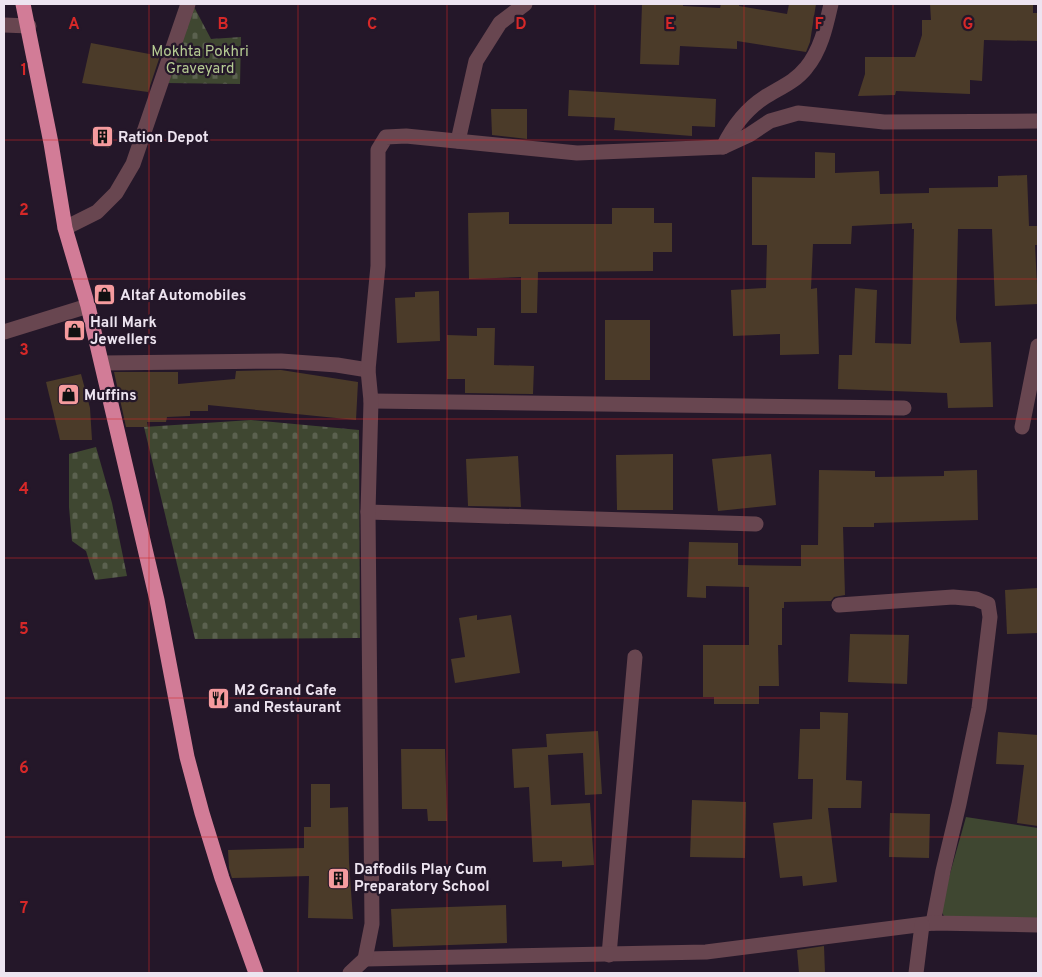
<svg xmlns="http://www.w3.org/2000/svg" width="1042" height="977" font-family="Overpass,sans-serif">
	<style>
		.grass { fill: #3f4731 }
		.cemetery { fill: url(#cemetery-stones) }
		.building { fill: #4b3b29 }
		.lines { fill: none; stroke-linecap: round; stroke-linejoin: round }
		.minor { stroke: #684650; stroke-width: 15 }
		.highway { stroke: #d27c97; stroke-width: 15 }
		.grid { fill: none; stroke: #d62828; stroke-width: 1; stroke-opacity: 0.55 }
		.labels { text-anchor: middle; stroke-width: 4.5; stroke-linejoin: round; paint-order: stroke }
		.park-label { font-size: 15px; fill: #b5cb92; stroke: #241729 }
		.poi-label { font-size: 15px; font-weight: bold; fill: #ede4f0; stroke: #241729; text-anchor: start }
		.grid-label { font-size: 16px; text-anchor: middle; font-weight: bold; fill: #d62828; stroke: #241729; stroke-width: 4.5; stroke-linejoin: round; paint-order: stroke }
	</style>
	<defs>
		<pattern id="cemetery-stones" width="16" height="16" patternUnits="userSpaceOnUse" patternTransform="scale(1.25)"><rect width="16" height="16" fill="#3f4731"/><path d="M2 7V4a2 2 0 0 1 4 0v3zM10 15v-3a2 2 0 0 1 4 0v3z" fill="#5b614f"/></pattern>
	</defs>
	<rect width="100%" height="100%" fill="#241729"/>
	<polygon class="grass" points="966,817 1038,828 1038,918 945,918 940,909"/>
	<g class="cemetery">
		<polygon points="193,5 211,39 241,37 240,84 166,83"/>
		<polygon points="251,420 359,430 360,638 195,639 144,427"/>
		<polygon points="96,447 112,503 127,576 95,580 86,551 72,541 69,507 69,454"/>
	</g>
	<g class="building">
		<polygon points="642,4 683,4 683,6 720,8 721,4 739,4 739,6 787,14 789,4 816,4 810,42 806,52 737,41 737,49 680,46 679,65 640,64"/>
		<polygon points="930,4 1033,4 1033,13 1038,13 1038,41 984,40 982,81 970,80 970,94 896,91 895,95 858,96 865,74 865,57 915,57 922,35 922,20 931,20"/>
		<polygon points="91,43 160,56 148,92 82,83"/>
		<polygon points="569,90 716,99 715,127 692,126 692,136 614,130 615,118 568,116"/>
		<polygon points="491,109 527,109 527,139 492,135"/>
		<polygon points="93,127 114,130 109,148 90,144"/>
		<polygon points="815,152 835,153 835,173 879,171 880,194 929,193 929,188 998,187 998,176 1027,175 1029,226 1038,226 1038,245 1035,245 1038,304 995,306 992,229 958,229 956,319 960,343 991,342 993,407 948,408 947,393 838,389 839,355 852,355 855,288 877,290 875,343 911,344 914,229 912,229 912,223 852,226 851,244 813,244 811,289 817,288 819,354 780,355 780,334 733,336 731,290 766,288 767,245 752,245 752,177 815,178"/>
		<polygon points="612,208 654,208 654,223 672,223 672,252 653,252 653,271 538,272 537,313 521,313 521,277 469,279 468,213 509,212 509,224 612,224"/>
		<polygon points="439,291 440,341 397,343 395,298 415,297 415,292"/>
		<rect x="605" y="320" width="45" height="60"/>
		<polygon points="477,328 495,328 494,365 534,366 533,394 465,393 465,379 447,379 447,335 477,336"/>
		<polygon points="281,370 358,382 356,420 208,405 208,411 190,411 190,416 167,417 166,422 147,422 148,427 126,427 114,372 178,372 178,384 235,379 236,371"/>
		<polygon points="81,374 90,408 92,440 60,440 46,382"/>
		<polygon points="673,454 673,510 617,510 616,455"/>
		<polygon points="771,454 776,505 718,511 712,459"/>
		<polygon points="518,456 521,507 468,506 466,459"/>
		<polygon points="819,470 875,471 875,477 944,476 944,471 977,470 978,520 874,523 874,527 843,527 845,595 834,597 831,601 784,602 784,608 782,608 782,645 778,645 779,686 759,686 759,704 714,704 714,697 703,697 703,645 749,645 749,587 706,586 706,598 687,597 689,542 738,543 738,565 801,566 801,545 818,545"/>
		<polygon points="1038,588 1038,633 1007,634 1005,590"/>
		<polygon points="477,615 477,620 511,615 520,673 455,683 451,659 465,657 459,618"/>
		<polygon points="850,634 909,635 907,684 848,682"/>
		<polygon points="820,712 848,713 846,780 862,781 861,808 828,808 837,882 803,886 802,876 780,878 773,823 812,819 813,779 798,779 800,729 820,729"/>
		<polygon points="598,731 602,794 585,795 583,753 548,755 551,805 590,803 594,865 562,867 562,861 533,862 529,787 514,788 512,749 547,747 546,734"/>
		<polygon points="998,732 1038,735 1038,826 1017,823 1024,765 996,764"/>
		<polygon points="401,749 445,749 447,821 428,821 427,809 402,809"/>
		<polygon points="311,784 330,784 330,808 348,807 349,862 353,919 308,918 309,876 232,878 231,875 229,868 228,850 304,848 304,827 311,827"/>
		<polygon points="692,800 746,802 745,858 690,857"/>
		<polygon points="890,813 930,814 929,858 889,857"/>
		<polygon points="506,905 507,943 393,947 391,909"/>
		<polygon points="824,946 825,973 799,973 797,950"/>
	</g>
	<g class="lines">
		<g class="minor">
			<polyline points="4,25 29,26"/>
			<polyline points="458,141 476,61 500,23 525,4"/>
			<path d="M723,147C733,126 745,110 765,97C779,88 795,82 806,68C821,50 826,26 831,4"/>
			<polyline points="65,228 97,212 116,193 133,164 188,4"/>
			<polyline points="4,332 88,306"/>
			<polyline points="102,363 281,361 337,365 368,370"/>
			<polyline points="371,401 904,408"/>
			<polyline points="1022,427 1038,346"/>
			<polyline points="368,512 756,524"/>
			<polyline points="839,605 953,597 976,599 988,604 990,617 979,708 959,804 943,871 933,923"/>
			<polyline points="609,955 635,657"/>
			<polyline points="365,959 706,952 933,923 1038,925"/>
			<polyline points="350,973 365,959 372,924 368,512 371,401 368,370 378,266 378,150 386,137 406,136 577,153 723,147 749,135 770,121 798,113 884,122 1038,121"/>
			<polyline points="916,973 922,925"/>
		</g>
		<polyline class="highway" points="23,4 51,143 65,228 88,306 157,600 187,757 202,813 222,878 256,973"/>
	</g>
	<path class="grid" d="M149,4V973M298,4V973M447,4V973M595,4V973M744,4V973M893,4V973M4,140H1038M4,279H1038M4,419H1038M4,558H1038M4,698H1038M4,837H1038"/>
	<defs>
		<symbol id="building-square" viewBox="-11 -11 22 22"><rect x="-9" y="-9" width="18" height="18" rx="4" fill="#f59b9e" stroke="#241729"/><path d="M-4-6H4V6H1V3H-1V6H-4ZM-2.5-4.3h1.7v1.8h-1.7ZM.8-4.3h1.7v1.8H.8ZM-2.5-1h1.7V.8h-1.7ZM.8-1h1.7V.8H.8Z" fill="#111"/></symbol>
		<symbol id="shop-square" viewBox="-11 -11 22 22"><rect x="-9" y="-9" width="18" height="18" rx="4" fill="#f59b9e" stroke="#241729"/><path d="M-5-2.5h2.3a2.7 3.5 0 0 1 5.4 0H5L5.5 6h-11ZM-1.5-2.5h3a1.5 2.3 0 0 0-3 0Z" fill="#111"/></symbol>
		<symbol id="restaurant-square" viewBox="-11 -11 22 22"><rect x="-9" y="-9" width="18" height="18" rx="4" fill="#f59b9e" stroke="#241729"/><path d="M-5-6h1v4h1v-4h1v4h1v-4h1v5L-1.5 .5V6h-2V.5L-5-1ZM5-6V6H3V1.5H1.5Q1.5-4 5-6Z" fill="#111"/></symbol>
	</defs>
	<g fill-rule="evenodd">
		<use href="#building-square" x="90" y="124" width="25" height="25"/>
		<use href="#shop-square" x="92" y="282" width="25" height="25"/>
		<use href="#shop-square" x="62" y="318" width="25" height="25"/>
		<use href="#shop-square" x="56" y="382" width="25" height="25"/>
		<use href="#restaurant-square" x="206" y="686" width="25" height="25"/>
		<use href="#building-square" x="326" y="866" width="25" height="25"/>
	</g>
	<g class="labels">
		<g class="park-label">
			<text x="200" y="56">Mokhta Pokhri<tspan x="200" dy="17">Graveyard</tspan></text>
		</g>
		<g class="poi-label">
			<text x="118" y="142">Ration Depot</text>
			<text x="120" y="300">Altaf Automobiles</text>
			<text x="90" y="327">Hall Mark<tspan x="90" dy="17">Jewellers</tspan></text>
			<text x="84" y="400">Muffins</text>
			<text x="234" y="695">M2 Grand Cafe<tspan x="234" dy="17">and Restaurant</tspan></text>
			<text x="354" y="874">Daffodils Play Cum<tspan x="354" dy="17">Preparatory School</tspan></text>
		</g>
	</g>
	<g class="grid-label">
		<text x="74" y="29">A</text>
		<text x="223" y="29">B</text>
		<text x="372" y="29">C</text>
		<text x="521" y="29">D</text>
		<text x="670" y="29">E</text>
		<text x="819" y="29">F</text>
		<text x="968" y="29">G</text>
		<text x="24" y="75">1</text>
		<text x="24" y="215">2</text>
		<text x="24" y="355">3</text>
		<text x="24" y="494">4</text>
		<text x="24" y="634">5</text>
		<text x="24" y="773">6</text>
		<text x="24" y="913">7</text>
	</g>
	<rect width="1042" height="977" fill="none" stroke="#ede4f0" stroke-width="10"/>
</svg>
